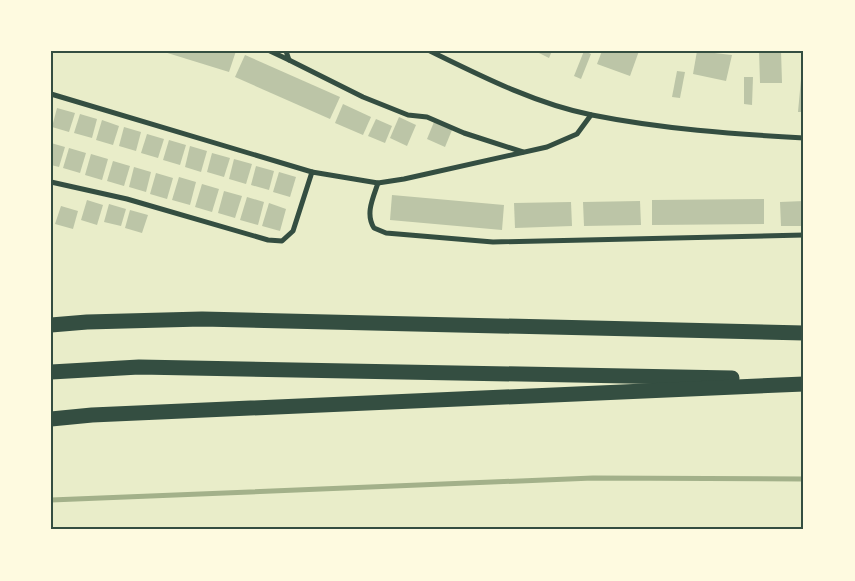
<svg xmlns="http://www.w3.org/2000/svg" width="855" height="581" font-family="Signika,sans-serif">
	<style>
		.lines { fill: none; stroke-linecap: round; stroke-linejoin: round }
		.stream { stroke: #a3b18a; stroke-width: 5 }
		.building { fill: #bcc5a7 }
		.minor { stroke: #344e41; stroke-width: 5 }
		.motorway { stroke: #344e41; stroke-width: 15 }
		.neatline { fill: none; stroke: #344e41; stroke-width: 2 }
	</style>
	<rect width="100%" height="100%" fill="#e9edc9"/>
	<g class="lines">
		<polyline class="stream" points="51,500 593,478 804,479"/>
	</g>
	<g class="building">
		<polygon points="161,51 236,51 229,72"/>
		<polygon points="535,51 552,51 549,58"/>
		<polygon points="584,51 591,54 581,79 574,76"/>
		<polygon points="602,51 639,51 630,76 597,64"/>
		<polygon points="697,51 732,55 726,81 693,74"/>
		<polygon points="759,51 781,51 782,83 760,83"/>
		<polygon points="245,55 340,97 330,119 235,77"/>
		<polygon points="677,71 685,72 680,98 672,97"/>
		<polygon points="744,77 753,77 752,105 744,104"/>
		<polygon points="801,79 804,79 804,112 798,112"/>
		<polygon points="343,104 371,117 363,135 335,123"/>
		<polygon points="57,108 75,113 69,132 52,127"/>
		<polygon points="80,114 97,119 92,138 74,133"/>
		<polygon points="399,117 416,125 407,146 390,138"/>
		<polygon points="376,119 392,126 385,143 368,136"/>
		<polygon points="102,120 119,126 113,145 96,140"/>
		<polygon points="434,122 452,130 445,147 427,139"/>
		<polygon points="124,127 141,132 136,151 119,146"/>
		<polygon points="147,134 164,139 158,158 141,153"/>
		<polygon points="169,140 186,145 180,165 163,160"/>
		<polygon points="51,143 65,147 59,167 51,165"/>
		<polygon points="190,146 207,151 201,172 185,167"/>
		<polygon points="69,148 86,153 80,173 63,168"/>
		<polygon points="212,153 230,158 224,177 207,172"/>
		<polygon points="91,154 108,159 102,180 85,175"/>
		<polygon points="234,159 252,164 246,184 229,179"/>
		<polygon points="113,161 130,166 124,186 107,181"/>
		<polygon points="256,166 274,171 269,190 251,185"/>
		<polygon points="134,167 151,172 146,192 129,187"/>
		<polygon points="279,172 296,177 290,197 273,192"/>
		<polygon points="156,173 173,178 167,199 150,194"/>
		<polygon points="179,177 196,182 190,205 172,200"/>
		<polygon points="202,184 219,189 212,212 195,207"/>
		<polygon points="224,191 242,196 235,218 218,213"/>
		<polygon points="392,195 504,205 502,230 390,220"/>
		<polygon points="247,197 264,202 258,225 240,220"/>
		<polygon points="764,199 764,224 652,225 652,200"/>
		<polygon points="87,200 103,205 97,225 81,220"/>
		<polygon points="640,201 641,225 584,226 583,202"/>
		<polygon points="804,201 804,226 781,226 780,202"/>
		<polygon points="571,202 572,226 515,228 514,203"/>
		<polygon points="269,203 286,209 280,231 262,226"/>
		<polygon points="109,204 126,209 121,226 104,222"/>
		<polygon points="61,206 78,211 73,229 55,224"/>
		<polygon points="130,210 148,215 142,233 125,228"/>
	</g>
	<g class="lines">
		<g class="minor">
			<polyline points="270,51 289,60"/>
			<polyline points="286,51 289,60 363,97 408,115 427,117 464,133 523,152"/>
			<path d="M430,51C481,76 536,104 592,115C662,129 733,134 804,138"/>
			<polyline points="51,94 312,172"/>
			<polyline points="51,182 127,199 268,240 282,241 293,231 312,172 378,183 404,179 547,147 577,134 591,115"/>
			<path d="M378,183C373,198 365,214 374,228L386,233L493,242L804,235"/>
		</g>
		<g class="motorway">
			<polyline points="51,325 87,322 202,319 804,333"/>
			<polyline points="51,372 139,367 732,378"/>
			<polyline points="51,419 92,415 804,384"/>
		</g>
	</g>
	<rect width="855" height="581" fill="none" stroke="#fefae0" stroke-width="105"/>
	<rect x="52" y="52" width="750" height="476" class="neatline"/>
</svg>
